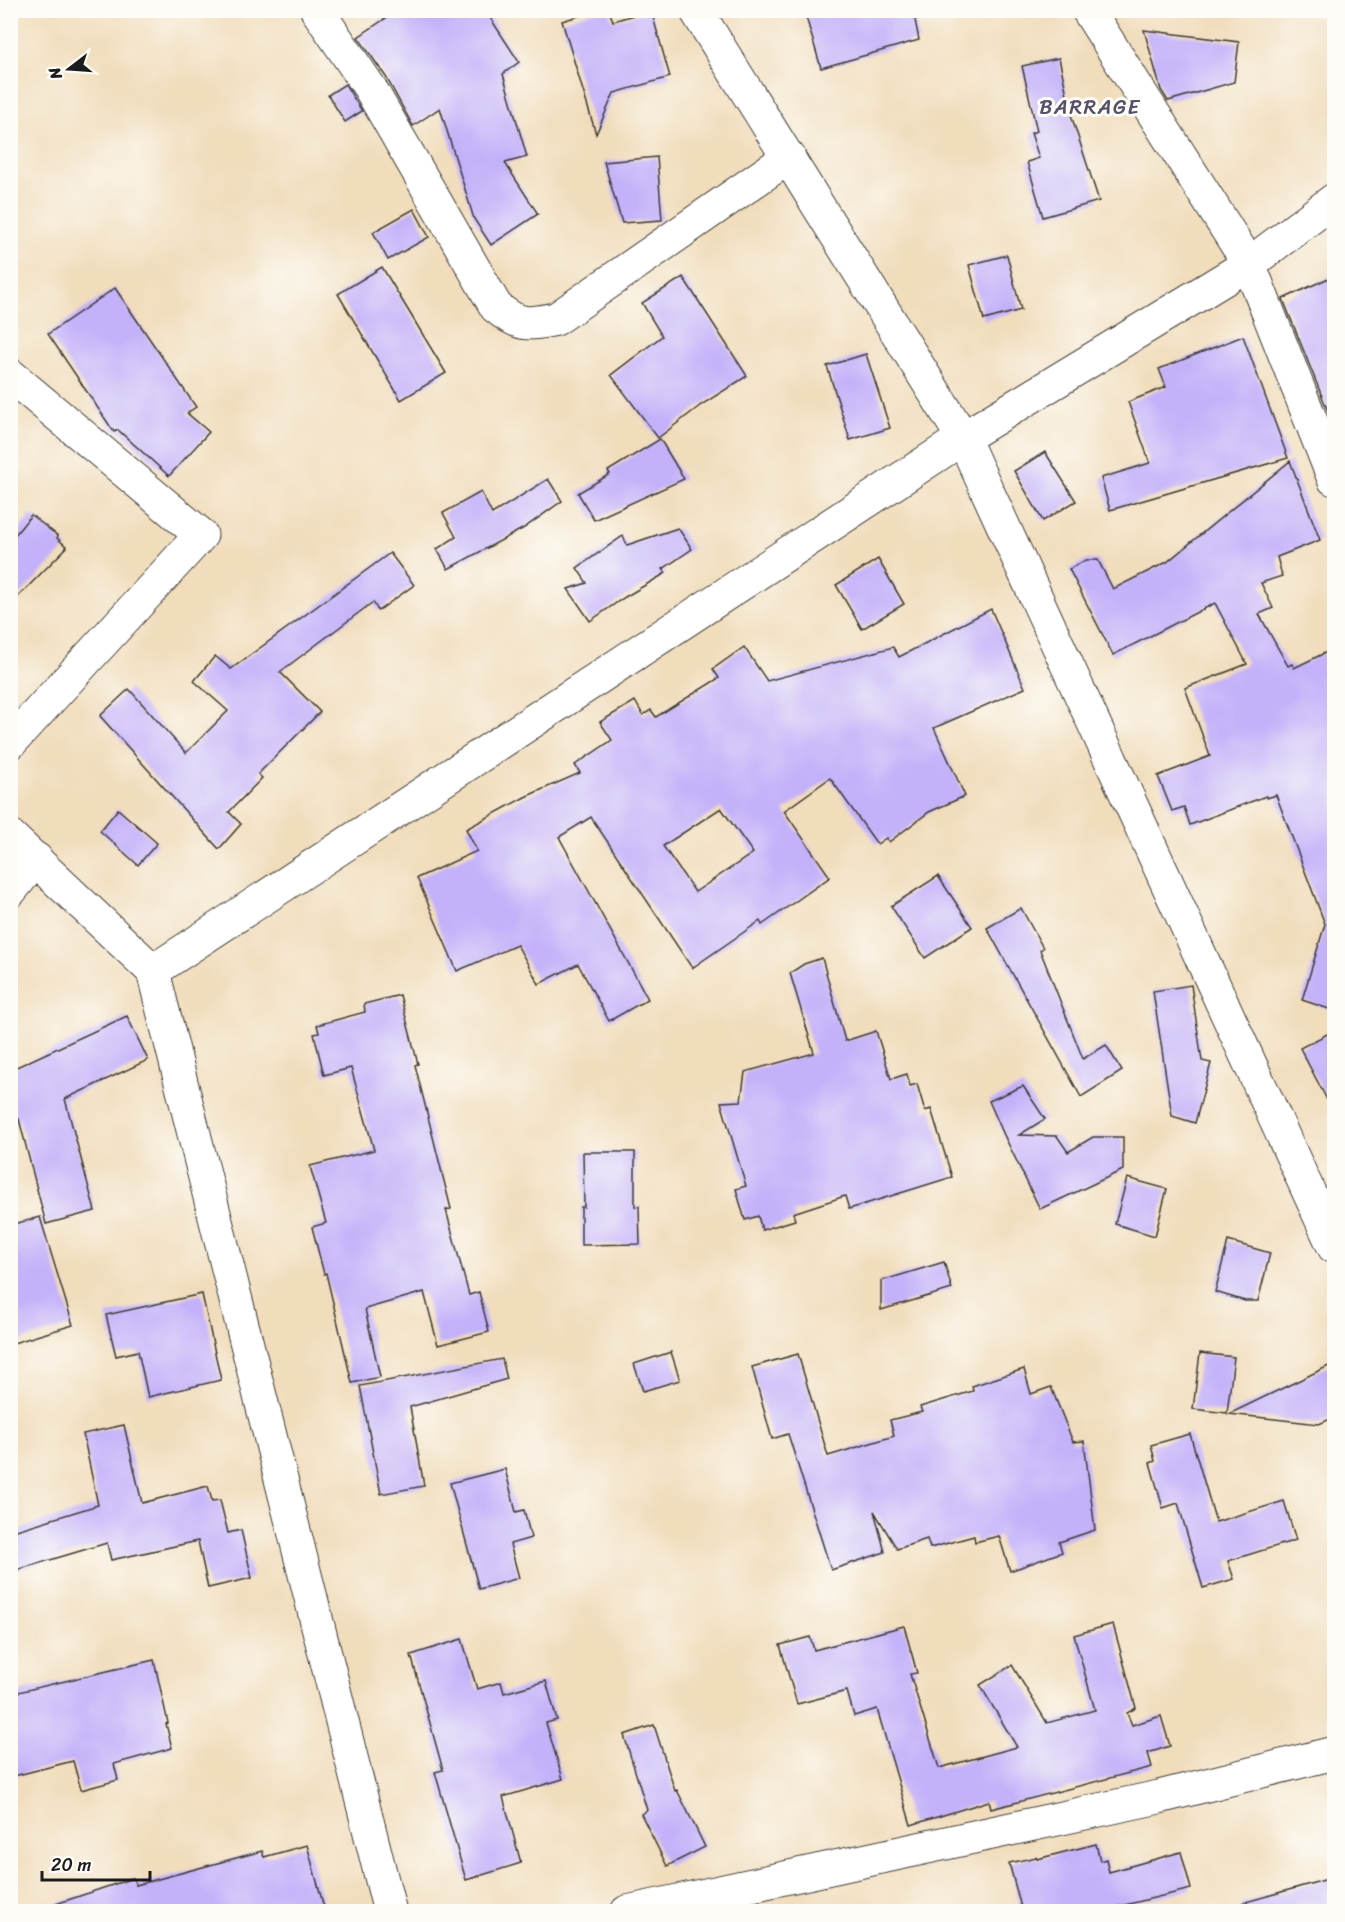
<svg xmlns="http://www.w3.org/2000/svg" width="1345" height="1922" font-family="Sriracha,sans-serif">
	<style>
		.building { fill: #c3b1f9; fill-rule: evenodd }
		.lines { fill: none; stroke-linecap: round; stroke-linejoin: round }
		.minor-casing { stroke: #3c3934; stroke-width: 35 }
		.minor { stroke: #fff; stroke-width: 33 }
		.labels { text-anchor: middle; stroke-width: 6; stroke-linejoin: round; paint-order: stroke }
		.quarter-label { font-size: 21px; letter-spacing: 1.5px; fill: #565069; stroke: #fdfcf7 }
	</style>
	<rect width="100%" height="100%" fill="#fdfcf7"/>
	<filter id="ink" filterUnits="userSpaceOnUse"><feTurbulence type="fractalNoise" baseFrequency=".0167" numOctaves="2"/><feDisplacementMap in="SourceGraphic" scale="12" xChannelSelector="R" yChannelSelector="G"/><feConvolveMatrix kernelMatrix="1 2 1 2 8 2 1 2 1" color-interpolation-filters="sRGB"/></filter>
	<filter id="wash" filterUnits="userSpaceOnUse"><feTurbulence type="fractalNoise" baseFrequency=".008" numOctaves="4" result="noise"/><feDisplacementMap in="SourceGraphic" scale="24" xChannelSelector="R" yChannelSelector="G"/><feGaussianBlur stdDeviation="1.35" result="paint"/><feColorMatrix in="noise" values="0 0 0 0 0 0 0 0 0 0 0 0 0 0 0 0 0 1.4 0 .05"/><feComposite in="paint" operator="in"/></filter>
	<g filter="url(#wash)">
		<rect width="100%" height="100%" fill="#f1ddbc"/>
		<g id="blocks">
			<g class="building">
				<polygon points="398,10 485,10 519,62 503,74 527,157 505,163 538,214 491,245 474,219 440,108 413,126 386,77 358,37"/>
				<polygon points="598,10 609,10 613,21 651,10 670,77 614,93 596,134 562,21"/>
				<polygon points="804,10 913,10 919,40 821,68"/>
				<polygon points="1144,30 1239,42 1234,82 1168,101 1161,90"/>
				<polygon points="1059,58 1072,118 1099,201 1043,217 1027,162 1039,158 1031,133 1037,131 1022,66"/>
				<polygon points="345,84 362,111 345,122 328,95"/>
				<polygon points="657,157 662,220 622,223 604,162"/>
				<polygon points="414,209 429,237 388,260 373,232"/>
				<polygon points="1007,255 1021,310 984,320 969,265"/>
				<polygon points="382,267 446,373 401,400 338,294"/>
				<polygon points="1335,275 1335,429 1283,299"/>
				<polygon points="683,277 747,376 701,405 658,438 611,375 662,336 642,303"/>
				<polygon points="115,288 196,407 187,413 209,432 169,476 118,430 114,432 48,334"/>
				<polygon points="1243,336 1288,458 1110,510 1101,478 1150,463 1128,402 1166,387 1159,369"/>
				<polygon points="866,354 890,428 850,440 827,366"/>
				<polygon points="660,439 684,479 594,520 578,493 610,474 608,471"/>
				<polygon points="1045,452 1076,501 1043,521 1014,471"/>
				<polygon points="1290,461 1320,540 1277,557 1282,576 1261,583 1273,608 1259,614 1288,666 1292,664 1294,668 1335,648 1335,1011 1302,1000 1325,924 1276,795 1267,798 1266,796 1190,825 1184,807 1172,811 1158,776 1210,756 1185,688 1247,664 1215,603 1113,655 1069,569 1086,560 1098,560 1113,589 1167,562"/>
				<polygon points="548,479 562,501 524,528 448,569 437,549 456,537 443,513 481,492 492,514"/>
				<polygon points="31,515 58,536 57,538 67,547 10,605 10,541"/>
				<polygon points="678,528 692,549 663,569 666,573 625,597 590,621 568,589 587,583 577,568 623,536 627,545"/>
				<polygon points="390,553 414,585 378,611 373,602 280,672 320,712 258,774 262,778 229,812 241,824 219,849 100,716 129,689 186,753 228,711 194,681 215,656 231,669"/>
				<polygon points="878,559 904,604 862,629 836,585"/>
				<path d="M991,609L1025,688L934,728L965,796L929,812L889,842L886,838L877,844L830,778L784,811L830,877L762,925L760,921L692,968L591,817L559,837L648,999L609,1021L578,964L539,984L517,945L457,971L417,878L477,851L466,829L525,797L580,773L575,765L612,740L600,722L635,701L643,715L651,710L656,717L719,678L713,669L744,647L767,681L893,647L899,657ZM721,808L753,853L695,892L663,846Z"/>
				<polygon points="118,809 157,843 138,865 100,831"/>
				<polygon points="938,876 972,927 925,958 891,906"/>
				<polygon points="1021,908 1043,948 1040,950 1083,1059 1106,1045 1122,1071 1081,1097 987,928"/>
				<polygon points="822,958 845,1041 876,1031 891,1079 907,1074 910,1086 917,1084 925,1111 931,1109 952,1177 849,1209 845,1196 793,1213 795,1220 762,1230 758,1216 745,1220 736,1189 746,1186 721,1102 741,1101 745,1072 814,1053 790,973 804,964"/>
				<polygon points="1191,985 1202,1061 1211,1063 1195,1123 1172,1116 1153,991"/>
				<polygon points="400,995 418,1064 415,1065 451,1209 446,1210 469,1295 479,1292 489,1332 438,1345 424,1292 365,1309 380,1377 352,1383 326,1273 324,1274 312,1227 326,1223 310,1166 374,1150 351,1068 324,1075 314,1034 319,1033 317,1025 365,1012 364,1004"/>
				<polygon points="127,1016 148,1060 65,1099 95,1211 46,1224 19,1119 10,1129 10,1070"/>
				<polygon points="1335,1030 1335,1115 1300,1048"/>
				<polygon points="1023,1086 1045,1119 1019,1135 1057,1136 1068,1152 1093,1137 1123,1137 1123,1170 1040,1209 1004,1135 989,1101"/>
				<polygon points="583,1152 635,1152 635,1207 639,1206 640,1244 581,1245 581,1207 584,1207"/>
				<polygon points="1127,1178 1167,1189 1155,1236 1115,1224"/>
				<polygon points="40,1217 73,1325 10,1344 10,1225"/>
				<polygon points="1228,1241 1270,1253 1258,1301 1245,1301 1215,1292"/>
				<polygon points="944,1262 952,1289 881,1310 881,1281"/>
				<polygon points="202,1294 221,1380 148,1397 138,1351 116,1356 106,1315"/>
				<polygon points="671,1352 680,1380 643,1391 634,1364"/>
				<polygon points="1200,1353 1234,1357 1227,1413 1193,1409"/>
				<polygon points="798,1354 828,1456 894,1436 890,1420 922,1412 920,1407 973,1391 972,1386 1024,1369 1031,1394 1051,1387 1073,1442 1084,1441 1095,1530 1059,1542 1062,1552 1010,1571 999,1536 975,1542 974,1536 930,1548 927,1539 897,1549 874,1511 885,1552 831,1570 788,1434 772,1439 752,1367"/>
				<polygon points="502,1359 507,1379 410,1407 424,1486 381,1494 360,1386"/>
				<polygon points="1335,1363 1335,1417 1319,1424 1229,1414"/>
				<polygon points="124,1425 142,1503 208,1486 212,1501 220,1500 228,1533 241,1530 252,1578 208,1588 198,1541 111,1560 107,1543 10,1572 10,1532 98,1505 83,1434"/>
				<polygon points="1190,1434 1216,1522 1284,1501 1296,1540 1228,1561 1234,1579 1203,1588 1178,1503 1163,1508 1150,1463 1155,1461 1151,1445"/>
				<polygon points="505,1469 516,1512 524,1510 531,1538 510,1544 519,1578 479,1589 450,1483"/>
				<polygon points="1113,1624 1136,1708 1127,1713 1132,1725 1161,1716 1170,1746 1148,1753 1152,1767 991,1809 989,1801 911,1825 877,1709 854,1716 847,1691 797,1704 780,1645 810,1637 814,1650 904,1626 917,1673 910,1674 939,1768 1017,1747 980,1685 1012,1665 1047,1723 1095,1710 1074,1635"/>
				<polygon points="462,1639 477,1689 501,1682 504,1693 546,1681 557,1720 546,1723 563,1779 503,1797 521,1863 466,1880 435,1772 443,1770 411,1655"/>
				<polygon points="154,1660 168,1723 166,1724 172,1748 114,1764 118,1780 81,1790 73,1761 10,1777 10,1694"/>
				<polygon points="654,1725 675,1791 677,1790 705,1847 667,1866 641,1814 647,1810 624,1735"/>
				<polygon points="1096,1844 1100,1861 1106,1859 1109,1872 1181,1852 1191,1889 1100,1911 1022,1911 1009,1863 1036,1857 1037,1859"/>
				<polygon points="307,1845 325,1911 51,1911 50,1906 133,1878 136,1885 262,1851 264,1857"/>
				<polygon points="1335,1877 1335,1911 1243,1911 1242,1903"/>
			</g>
		</g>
	</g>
	<g filter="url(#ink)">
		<use href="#blocks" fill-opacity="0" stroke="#3c3934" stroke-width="1.5"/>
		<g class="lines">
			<defs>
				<g id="minor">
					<path d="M317,10L370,88L496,307C519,326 527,325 556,319L789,157"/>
					<polyline points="696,10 963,438 1334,1247"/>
					<polyline points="1088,10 1249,264 1334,479"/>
					<polyline points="10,375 201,535 10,743"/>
					<polyline points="10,836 153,971 390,1912"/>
					<polyline points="10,891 36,859"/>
					<polyline points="153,971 963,438 1249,264 1334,200"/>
					<polyline points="627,1912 1159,1797 1334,1753"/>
				</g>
			</defs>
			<use href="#minor" class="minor-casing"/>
			<use href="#minor" class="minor"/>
		</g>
	</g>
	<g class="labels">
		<g class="quarter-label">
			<text x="1090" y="114">BARRAGE</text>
		</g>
	</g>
	<rect width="1345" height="1922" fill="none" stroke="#fdfcf7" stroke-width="36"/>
	<g transform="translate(69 69) rotate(253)" stroke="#fdfcf7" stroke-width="4.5" paint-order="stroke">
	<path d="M0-4.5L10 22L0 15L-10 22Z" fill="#1c1c1c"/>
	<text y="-9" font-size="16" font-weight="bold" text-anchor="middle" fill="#1c1c1c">N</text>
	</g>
	<path d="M42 1871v9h108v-9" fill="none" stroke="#1c1c1c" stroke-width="3"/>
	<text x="51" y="1871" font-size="18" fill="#1c1c1c" stroke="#fdfcf7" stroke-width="4.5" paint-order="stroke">20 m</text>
</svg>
